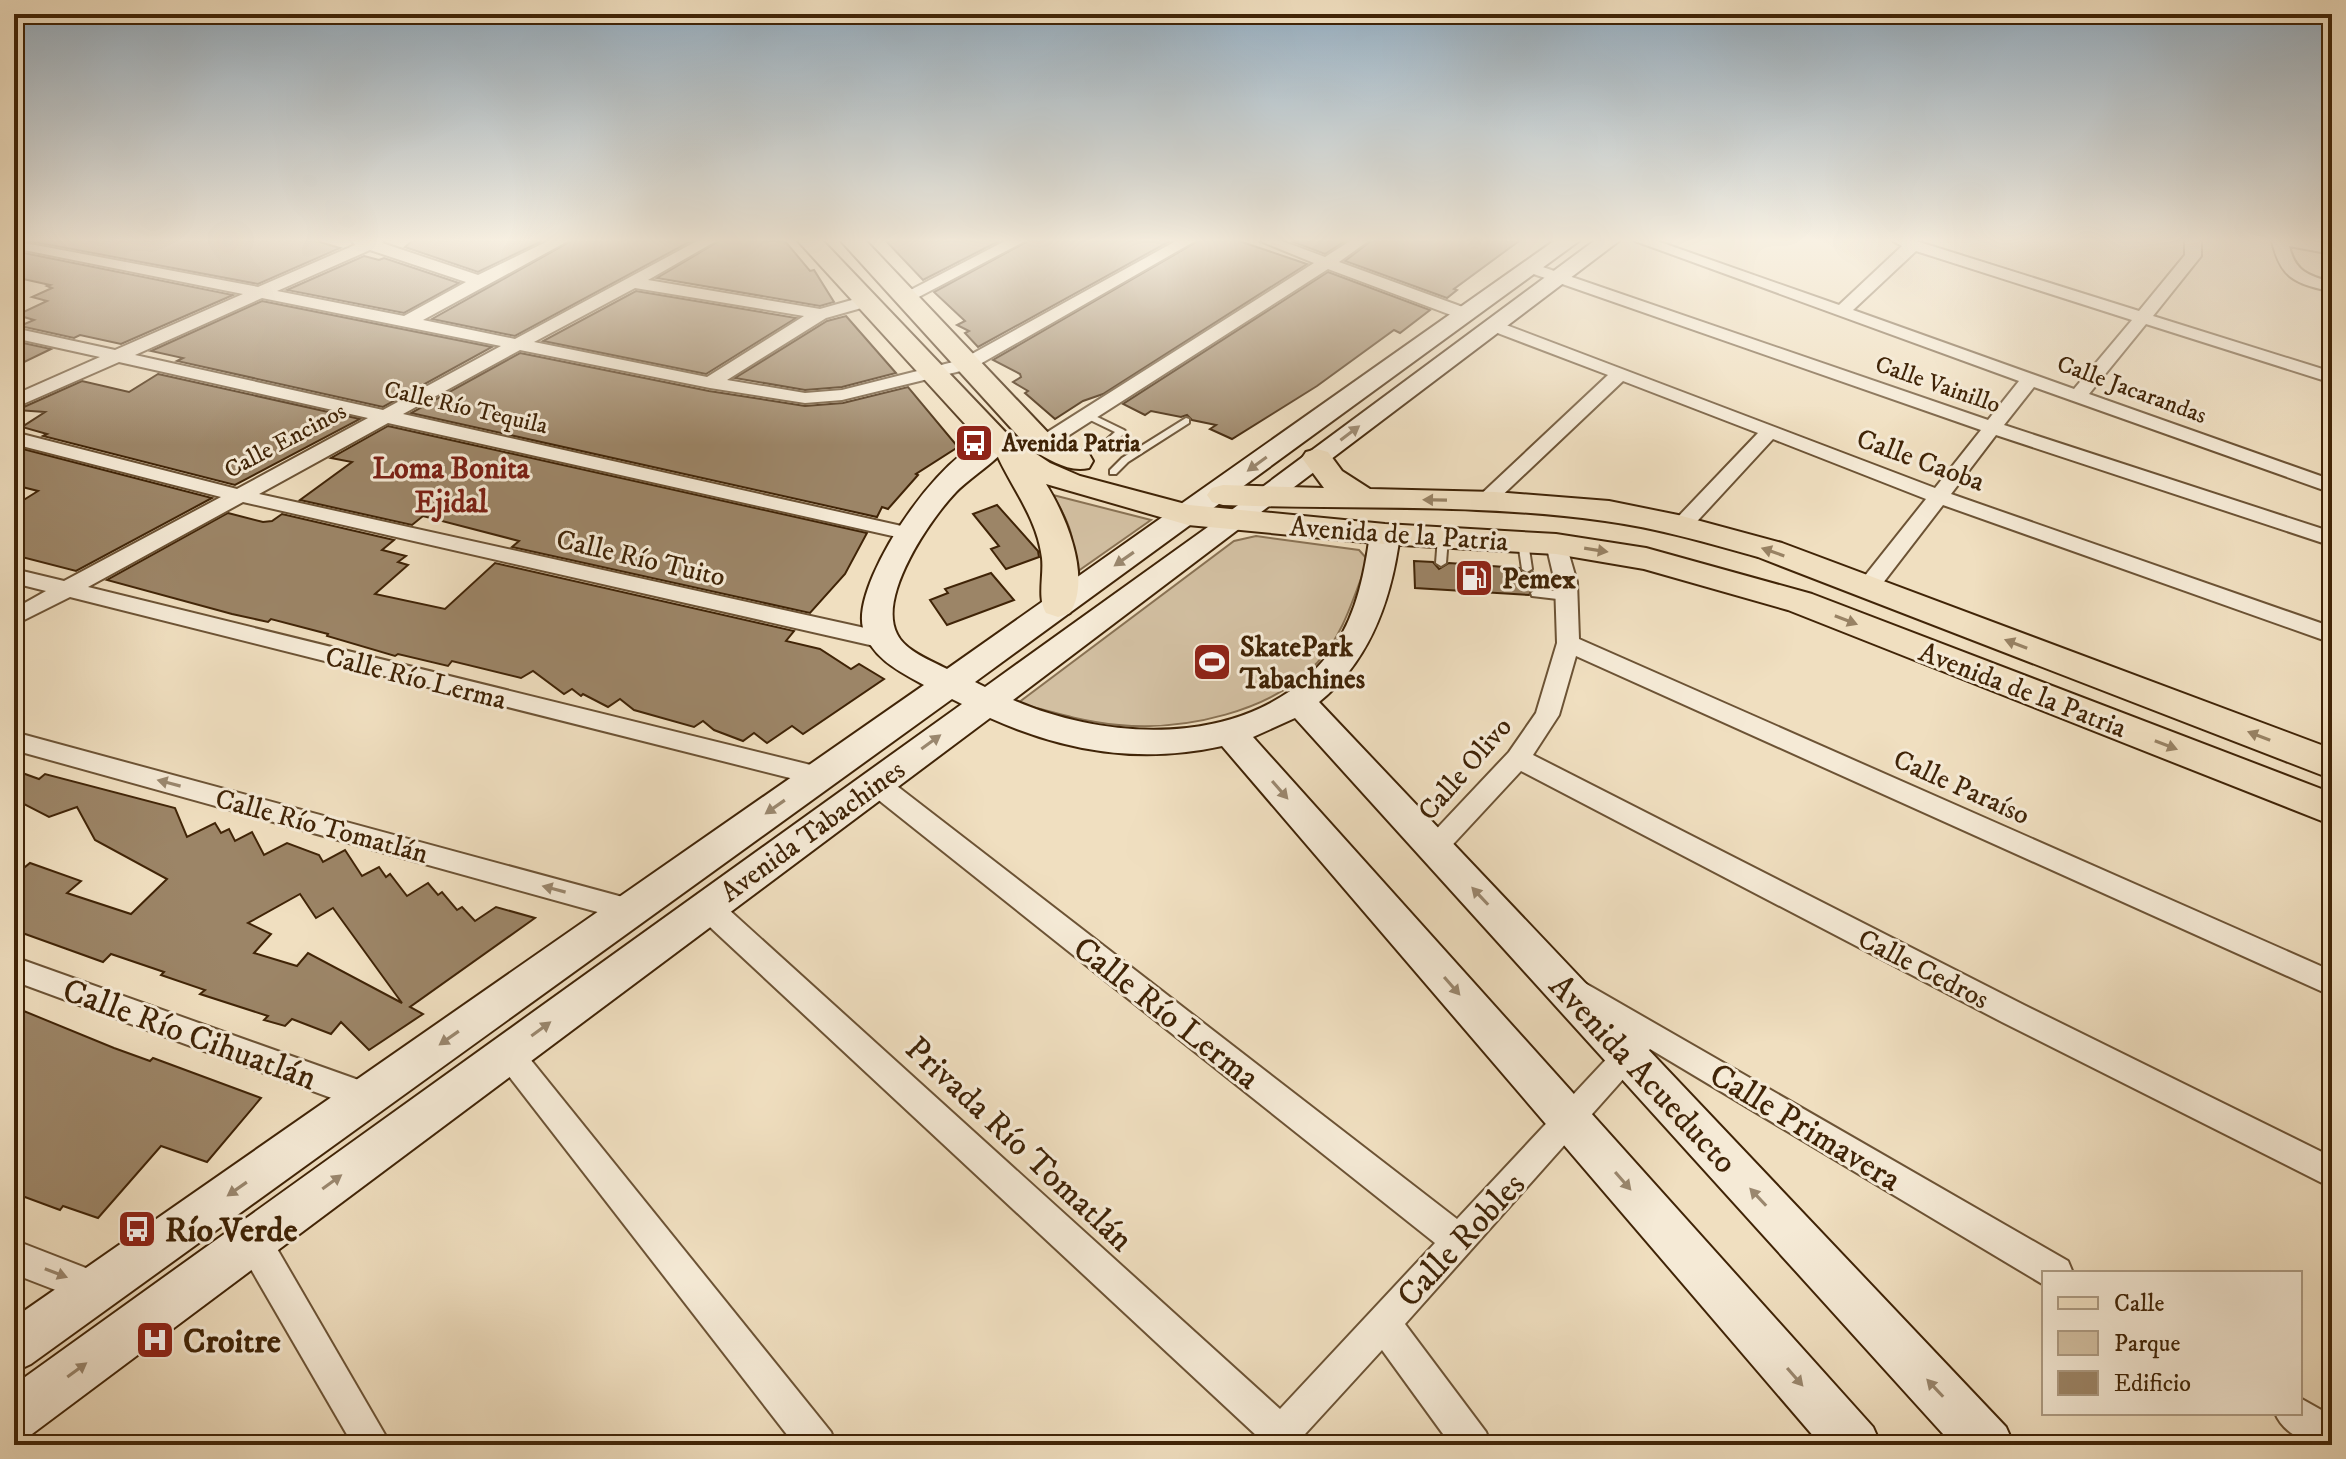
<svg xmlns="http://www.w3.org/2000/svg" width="2346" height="1459" font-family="'IM FELL DW Pica',serif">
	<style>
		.green { fill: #d2bfa1; stroke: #897254; stroke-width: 2 }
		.building { fill: #9c8567; stroke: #402407; stroke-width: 2; fill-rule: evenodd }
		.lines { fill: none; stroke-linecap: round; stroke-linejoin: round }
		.lane-casing { stroke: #6c5335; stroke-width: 4 }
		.street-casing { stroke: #6c5335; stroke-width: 4 }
		.secondary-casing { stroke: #402407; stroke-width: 4 }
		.primary-casing { stroke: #402407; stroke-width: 4 }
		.lane { fill: #f5ead6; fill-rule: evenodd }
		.street { fill: #f5ead6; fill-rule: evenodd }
		.secondary { fill: #f5ead6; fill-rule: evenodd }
		.primary { fill: #f0dfc0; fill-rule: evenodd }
		.oneway { fill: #9a876e }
		.oneway2 { fill: #988264 }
		.labels { text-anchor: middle; stroke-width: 6; stroke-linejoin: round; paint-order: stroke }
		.far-street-label { font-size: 24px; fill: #402407; stroke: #f5ead6 }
		.far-poi-label { font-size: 24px; font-weight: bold; fill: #402407; stroke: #f5ead6; text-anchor: start }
		.street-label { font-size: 28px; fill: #402407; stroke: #f5ead6 }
		.poi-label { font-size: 28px; font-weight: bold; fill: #402407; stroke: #f5ead6; text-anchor: start }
		.neighbourhood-label { font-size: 30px; font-weight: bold; fill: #7a1f14; stroke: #f5ead6 }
		.near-street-label { font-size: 34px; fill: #402407; stroke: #f5ead6 }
		.near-poi-label { font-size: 34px; font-weight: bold; fill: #402407; stroke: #f5ead6; text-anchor: start }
	</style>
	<rect width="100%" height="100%" fill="#f0dfc0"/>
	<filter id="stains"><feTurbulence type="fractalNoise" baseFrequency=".0025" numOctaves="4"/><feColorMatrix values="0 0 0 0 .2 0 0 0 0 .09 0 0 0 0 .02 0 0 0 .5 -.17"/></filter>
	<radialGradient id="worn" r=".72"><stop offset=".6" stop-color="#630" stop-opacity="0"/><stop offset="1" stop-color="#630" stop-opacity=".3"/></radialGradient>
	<g class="green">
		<path d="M1053,495L1151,520L1071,576C1077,540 1071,526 1053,495Z"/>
		<path d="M1256,536L1359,550L1368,560C1354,595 1344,635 1317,663C1272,712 1184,731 1119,725C1085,722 1051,712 1018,703L1234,541Z"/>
	</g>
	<g class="building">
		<polygon points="29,241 316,241 340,248 258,284"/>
		<polygon points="412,241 542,241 478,272 405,247"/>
		<polygon points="571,241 691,241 515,336 432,319"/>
		<polygon points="719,241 785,241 810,271 814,270 834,302 820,306 657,278"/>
		<polygon points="886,241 999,241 923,280"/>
		<polygon points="1028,241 1170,241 978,347 965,333 969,331 957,325 965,321 934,292"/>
		<polygon points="1198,241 1239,241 1307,264 1103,394 1083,401 1055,419 1025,393 1028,391 1013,382 1021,377 1020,374 993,360"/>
		<polygon points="1291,241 1345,241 1325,254"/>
		<polygon points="1371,241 1519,241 1454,289 1457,290 1447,298 1345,261"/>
		<polygon points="14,251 233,295 121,344 80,335 74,338 20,326 34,320 17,315 47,301 32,297 52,288 47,286 50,285 14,277"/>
		<polygon points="364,256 379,260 384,258 459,283 404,313 287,290"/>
		<polygon points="1328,272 1430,310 1400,333 1394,330 1317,386 1232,439 1210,429 1216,425 1192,420 1187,415 1181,417 1151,411 1145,415 1123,404"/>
		<polygon points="636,291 796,318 706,374 543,341"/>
		<polygon points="262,301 492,347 383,407 177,361 183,358 151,351"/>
		<polygon points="846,316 896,373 842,387 805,390 735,378 827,321"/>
		<polygon points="14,341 51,349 14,367"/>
		<polygon points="520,353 709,391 805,406 843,403 908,387 958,447 916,474 918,475 888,509 882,507 877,517 411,413"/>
		<polygon points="158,374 360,419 235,485 43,436 47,434 22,427 45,412 17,410 82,381 129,392"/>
		<polygon points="388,426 867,533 845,574 810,613 512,547 519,541 423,516 412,525 300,500 352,462 331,458"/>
		<polygon points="23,449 212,498 76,571 14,555 14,506 38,491 14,485 14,455"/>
		<polygon points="997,505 1038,551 1039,557 1006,569 991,549 999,546 973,514"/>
		<polygon points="228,513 263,522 272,521 282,514 394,540 382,550 406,556 398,562 408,565 375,594 445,609 495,563 794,631 786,641 820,649 851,669 859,664 884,679 803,734 792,726 767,743 754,733 743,741 714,730 703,721 694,727 634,710 620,699 608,707 583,694 581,696 572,689 564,694 533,671 521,678 452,661 448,666 398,654 395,656 327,636 328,634 271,619 268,622 232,614 107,580"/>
		<polygon points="1414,561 1433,562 1439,569 1449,563 1519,568 1525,575 1533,572 1535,586 1529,595 1415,588"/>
		<polygon points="991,573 1014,600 947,625 930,600 948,593 945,589"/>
		<path d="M14,770L39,779L45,774L175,808L187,837L215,823L221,833L229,829L235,841L252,832L264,855L287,843L319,855L323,862L345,850L362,876L379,867L386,877L390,874L407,896L428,883L438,895L442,892L457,910L462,907L475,921L496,907L535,918L410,1007L423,1014L369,1050L341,1022L331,1034L292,1019L285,1026L264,1020L268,1016L200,994L205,990L161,975L164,972L111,954L103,962L14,930V876L30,863L81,881L67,893L131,914L167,879L95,840L77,807L49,817L14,799ZM300,894L316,918L333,908L402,1003L308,953L297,966L254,953L271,934L248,923Z"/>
		<polygon points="14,1007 114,1048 150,1061 153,1058 261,1098 207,1162 161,1146 98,1218 63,1206 60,1210 14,1193"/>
	</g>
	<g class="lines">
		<defs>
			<g id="lane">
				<polygon points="1087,412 1124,430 1126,432 1112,444 1106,444 1106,440 1115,432 1084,417 1082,415"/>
				<polygon points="1186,418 1189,419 1189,423 1128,462 1116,474 1110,474 1110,470 1122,458"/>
				<polygon points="1443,534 1448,537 1446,563 1441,566 1436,563 1438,537"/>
				<polygon points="1523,539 1528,542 1532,569 1527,572 1522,569 1518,542"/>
				<polygon points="1536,589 1566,592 1571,596 1566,600 1532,596 1531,593"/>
			</g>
			<g id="street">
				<path d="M14,241L258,287L355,245L352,241H384L382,243L478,275L548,241H568L423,320L515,339L697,241H716L648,280L820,309L866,296L874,301L872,305L826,318L727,380L805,393L842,390L961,360L1176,241H1195L973,368L842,400L805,403L710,388L520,350L403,414L906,527L913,528L916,533L913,538L906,539L388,423L259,494L883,632L891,635L894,640L891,645L883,648L243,502L88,587L827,769L830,776L827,783L818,785L70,597L14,625V609L46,591L14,583V569L64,581L221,497L14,444V432L237,489L368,418L119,362L14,408V395L100,357L14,338V328L115,350L243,294L14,248ZM370,250L466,282L404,316L277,291ZM635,288L804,316L707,377L534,342ZM262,298L501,346L383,410L135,355Z"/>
				<polygon points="1005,241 1025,241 911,301 905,302 897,297"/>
				<polygon points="1260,241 1282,241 1325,257 1350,241 1368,241 1339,262 1471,310 1473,314 1465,319 1459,318 1328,269 1049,448 1035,448 1032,444 1035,440 1314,263"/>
				<path d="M1635,241H1657L1839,305L1902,246L1893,241H1916L2139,311L2185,255V241H2201V256L2153,316L2332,372V383L2146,324L2089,394L2332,480V493L2034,387L2004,425L2332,532V546L1996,435L1951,494L2332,627V643L1943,505L1876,592H1860L1857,587L1860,582L1926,499L1773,439L1689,530H1675L1672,525L1675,520L1758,433L1623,381L1492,505H1478L1475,501L1478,497L1608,375L1487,329L1484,325L1487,321L1493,320L1935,488L1981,430L1525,271L1523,268L1531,263L1988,420L2019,381ZM1916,251L2132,320L2074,389L1853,310Z"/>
				<path d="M2272,241H2312L2332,244V254L2289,246C2295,271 2308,276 2332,282V292C2296,283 2281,280 2272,241Z"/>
				<polygon points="1556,537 1566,544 1577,582 1579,639 2332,971 2332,996 1576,656 1559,715 1533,755 2022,1004 2332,1157 2332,1188 2002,1022 1521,771 1444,854 1435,857 1426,854 1422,847 1426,840 1509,752 1536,713 1557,643 1555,582 1546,544"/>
				<polygon points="14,732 630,899 640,902 644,910 640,918 630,921 14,750"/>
				<polygon points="875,774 884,776 1457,1219 1628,1036 1573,1003 1569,994 1573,985 1583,982 2068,1261 2073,1273 2044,1273 2044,1285 1650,1049 1405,1324 1486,1432 1491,1445 1451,1445 1382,1350 1295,1445 1253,1445 1257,1436 697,915 693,907 697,899 707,896 717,899 1280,1409 1435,1243 866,790 863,783 866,776"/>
				<polygon points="14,957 367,1083 378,1087 382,1097 378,1107 367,1111 14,981"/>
				<polygon points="508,1040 518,1044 831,1432 836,1445 795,1445 498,1062 493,1053 498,1044"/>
				<polygon points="253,1224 265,1228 391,1445 353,1445 241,1252 237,1240 241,1228"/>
				<polygon points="14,1240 109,1277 114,1289 109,1301 97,1306 14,1274"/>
				<path d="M2300,1398L2332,1416V1445C2309,1445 2284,1435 2275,1413H2300Z"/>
			</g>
			<path id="secondary" d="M1554,241H1579L975,682L985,687L1226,514L1594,241H1619L1013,700C1116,745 1266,748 1336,644C1357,612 1365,571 1370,534L1375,528L1385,525L1395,528L1400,534C1392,598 1371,660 1319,702L2006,1427L2014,1445H1953L1295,718L1253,737L1873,1427L1881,1445H1821L1222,746C1140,764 1066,752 990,718L32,1434L14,1441V1385L962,704L952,699L31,1364L14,1372V1318L924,685C900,672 871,658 863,628C850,579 957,424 1008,436L1011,442C998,461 973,475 956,492C931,518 877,596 897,634C905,651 932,661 947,669Z"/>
			<g id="primary">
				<path d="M798,241H823L1009,436L1050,463L1080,476L1189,505L1385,524L1556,534L1646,548L1812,594L2332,793V825L1788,610L1644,569L1556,554L1385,544L1188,525L1046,484C1066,516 1092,578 1070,613L1058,617L1046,613C1037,598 1044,576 1042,558C1037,518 1013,490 997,455L987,448Z"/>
				<path d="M841,241H866L1053,438L1089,454L1093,461L1089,468C1068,473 1050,459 1031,450Z"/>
				<path d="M1317,449L1328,452L1342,471L1370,489L1495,492L1609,501L1678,515L1782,543L2332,749V779L1758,557C1708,543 1657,528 1605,521C1479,503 1350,510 1223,505L1212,502L1207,495L1212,488L1223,485L1324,488L1302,458L1306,452Z"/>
			</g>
		</defs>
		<use href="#lane" class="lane-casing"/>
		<use href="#street" class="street-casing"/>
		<use href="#secondary" class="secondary-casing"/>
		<use href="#primary" class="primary-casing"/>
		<use href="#lane" class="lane"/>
		<use href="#street" class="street"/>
		<use href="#secondary" class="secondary"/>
		<use href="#primary" class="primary"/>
	</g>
	<defs><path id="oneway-solid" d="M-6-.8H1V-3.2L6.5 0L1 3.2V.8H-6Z" transform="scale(2)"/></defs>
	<g class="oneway">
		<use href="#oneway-solid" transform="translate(1350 433) rotate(-37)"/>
		<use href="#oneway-solid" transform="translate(1257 464) rotate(144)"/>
		<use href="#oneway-solid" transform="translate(1124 559) rotate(145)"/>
		<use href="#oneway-solid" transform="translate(931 742) rotate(-36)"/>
		<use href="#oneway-solid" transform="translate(169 783) rotate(-165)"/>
		<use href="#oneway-solid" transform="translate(1280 790) rotate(49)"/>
		<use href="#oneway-solid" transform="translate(775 807) rotate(145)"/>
		<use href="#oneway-solid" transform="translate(554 889) rotate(-165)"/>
		<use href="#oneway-solid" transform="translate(1480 896) rotate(-133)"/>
		<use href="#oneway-solid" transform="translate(1452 986) rotate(49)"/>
		<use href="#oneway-solid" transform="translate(541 1029) rotate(-36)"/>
		<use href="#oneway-solid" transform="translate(449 1038) rotate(145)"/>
		<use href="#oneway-solid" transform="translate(1623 1181) rotate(49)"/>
		<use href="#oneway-solid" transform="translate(332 1182) rotate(-36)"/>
		<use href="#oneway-solid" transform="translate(237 1189) rotate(145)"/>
		<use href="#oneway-solid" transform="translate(1758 1197) rotate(-133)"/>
		<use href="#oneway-solid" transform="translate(56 1273) rotate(21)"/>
		<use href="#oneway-solid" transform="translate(77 1370) rotate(-36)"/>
		<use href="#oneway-solid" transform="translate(1795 1377) rotate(49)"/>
		<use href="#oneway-solid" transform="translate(1935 1388) rotate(-133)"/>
	</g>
	<g class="oneway2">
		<use href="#oneway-solid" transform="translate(1435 500) rotate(-179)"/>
		<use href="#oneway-solid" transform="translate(1596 550) rotate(9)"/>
		<use href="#oneway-solid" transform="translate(1773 552) rotate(-161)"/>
		<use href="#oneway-solid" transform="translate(1846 620) rotate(21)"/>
		<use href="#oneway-solid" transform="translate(2016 644) rotate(-159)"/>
		<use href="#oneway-solid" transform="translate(2259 736) rotate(-159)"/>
		<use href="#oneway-solid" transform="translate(2166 745) rotate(21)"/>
	</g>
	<linearGradient id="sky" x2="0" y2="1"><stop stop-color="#93acbf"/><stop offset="0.54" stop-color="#f8f1e3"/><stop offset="1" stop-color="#f8f1e3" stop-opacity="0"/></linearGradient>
	<rect width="2346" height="445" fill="url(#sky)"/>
	<defs>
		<symbol id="bus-square" viewBox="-11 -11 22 22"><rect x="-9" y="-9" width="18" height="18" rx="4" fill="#8f2418" stroke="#f5ead6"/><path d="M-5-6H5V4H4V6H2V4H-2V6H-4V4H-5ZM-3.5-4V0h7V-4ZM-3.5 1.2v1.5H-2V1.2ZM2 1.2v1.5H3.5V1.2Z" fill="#fff"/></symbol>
		<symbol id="fuel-square" viewBox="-11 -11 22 22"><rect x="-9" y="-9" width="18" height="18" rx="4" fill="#8f2418" stroke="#f5ead6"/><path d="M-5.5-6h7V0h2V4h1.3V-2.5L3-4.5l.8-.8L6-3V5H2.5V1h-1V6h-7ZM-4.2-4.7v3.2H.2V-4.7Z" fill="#fff"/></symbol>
		<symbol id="stadium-square" viewBox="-11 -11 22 22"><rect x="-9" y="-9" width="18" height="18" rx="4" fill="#8f2418" stroke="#f5ead6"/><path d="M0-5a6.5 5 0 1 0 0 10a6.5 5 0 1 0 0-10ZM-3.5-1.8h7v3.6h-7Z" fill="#fff"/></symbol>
		<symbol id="hospital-square" viewBox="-11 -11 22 22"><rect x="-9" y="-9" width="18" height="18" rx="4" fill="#8f2418" stroke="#f5ead6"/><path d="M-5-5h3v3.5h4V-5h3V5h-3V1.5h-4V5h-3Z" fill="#fff"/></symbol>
	</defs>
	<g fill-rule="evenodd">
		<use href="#bus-square" x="952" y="421" width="44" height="44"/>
		<use href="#fuel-square" x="1452" y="556" width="44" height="44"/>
		<use href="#stadium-square" x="1190" y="640" width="44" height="44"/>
		<use href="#bus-square" x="115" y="1207" width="44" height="44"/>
		<use href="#hospital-square" x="133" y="1318" width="44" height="44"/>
	</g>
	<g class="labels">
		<g class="far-street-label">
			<text transform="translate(1938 384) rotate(19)" y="8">Calle Vainillo</text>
			<text transform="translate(2132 389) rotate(20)" y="8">Calle Jacarandas</text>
			<text transform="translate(466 407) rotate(13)" y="8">Calle Río Tequila</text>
			<text transform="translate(285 440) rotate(-28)" y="8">Calle Encinos</text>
		</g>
		<g class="far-poi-label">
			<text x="1002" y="451">Avenida Patria</text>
		</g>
		<g class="street-label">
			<text transform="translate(1921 459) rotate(20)" y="10">Calle Caoba</text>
			<text transform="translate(1399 533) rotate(4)" y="10">Avenida de la Patria</text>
			<text transform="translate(641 557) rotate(13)" y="10">Calle Río Tuito</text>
			<text transform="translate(416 677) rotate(14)" y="10">Calle Río Lerma</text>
			<text transform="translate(2023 689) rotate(21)" y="10">Avenida de la Patria</text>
			<text transform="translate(1464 768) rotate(-49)" y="10">Calle Olivo</text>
			<text transform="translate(1962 786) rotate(24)" y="10">Calle Paraíso</text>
			<text transform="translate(322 825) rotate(15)" y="10">Calle Río Tomatlán</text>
			<text transform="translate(812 830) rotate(-36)" y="10">Avenida Tabachines</text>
			<text transform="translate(1924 968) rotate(27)" y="10">Calle Cedros</text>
		</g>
		<g class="poi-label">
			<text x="1502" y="588">Pemex</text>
			<text x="1240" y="656">SkatePark<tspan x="1240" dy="32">Tabachines</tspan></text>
		</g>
		<g class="neighbourhood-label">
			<text x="451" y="478">Loma Bonita<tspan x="451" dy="34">Ejidal</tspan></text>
		</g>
		<g class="near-street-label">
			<text transform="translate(1167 1012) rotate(38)" y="12">Calle Río Lerma</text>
			<text transform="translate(190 1033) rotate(20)" y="12">Calle Río Cihuatlán</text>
			<text transform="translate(1644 1073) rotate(47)" y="12">Avenida Acueducto</text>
			<text transform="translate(1806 1126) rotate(31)" y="12">Calle Primavera</text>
			<text transform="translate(1020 1143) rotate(43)" y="12">Privada Río Tomatlán</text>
			<text transform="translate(1460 1239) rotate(-47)" y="12">Calle Robles</text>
		</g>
		<g class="near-poi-label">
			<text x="165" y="1241">Río Verde</text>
			<text x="183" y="1352">Croitre</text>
		</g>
	</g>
	<rect width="2346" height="1459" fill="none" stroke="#f0dfc0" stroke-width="48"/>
	<rect x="16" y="16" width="2314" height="1427" fill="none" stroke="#402407" stroke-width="4"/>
	<rect x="24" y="24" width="2298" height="1411" fill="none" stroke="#402407" stroke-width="2"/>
	<rect x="2042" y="1271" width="260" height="144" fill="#f5ead6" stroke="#ad9b83" stroke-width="2"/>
	<rect x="2058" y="1297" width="40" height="12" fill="#f0dfc0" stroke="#ad9b83" stroke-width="2"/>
	<text x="2114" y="1311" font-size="24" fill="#402407">Calle</text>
	<rect x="2058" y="1331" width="40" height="24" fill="#d2bfa1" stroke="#ad9b83" stroke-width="2"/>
	<text x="2114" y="1351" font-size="24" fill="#402407">Parque</text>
	<rect x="2058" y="1371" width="40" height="24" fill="#9c8567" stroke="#ad9b83" stroke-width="2"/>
	<text x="2114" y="1391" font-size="24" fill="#402407">Edificio</text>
	<rect width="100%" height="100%" filter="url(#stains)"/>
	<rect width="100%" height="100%" fill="url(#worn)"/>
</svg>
